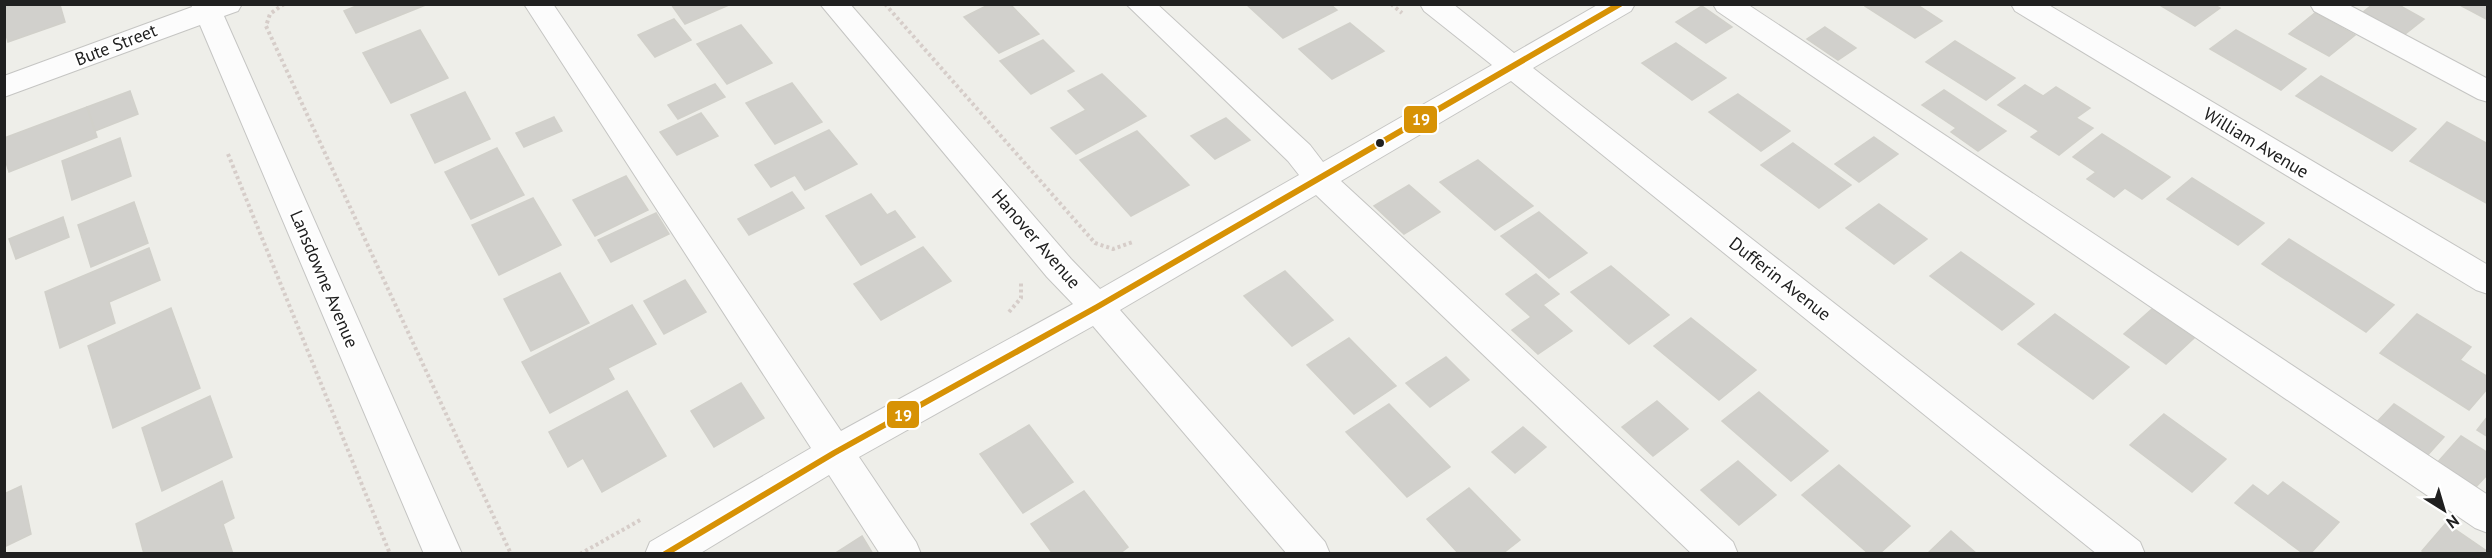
<svg xmlns="http://www.w3.org/2000/svg" width="2492" height="558" font-family="'PT Sans',sans-serif">
	<style>
		.building { fill: #d1d0cc; stroke: #d1d0ca; stroke-width: 1.5 }
		.lines { fill: none; stroke-linecap: round; stroke-linejoin: round }
		.minor-casing { stroke: #c5c5c3; stroke-width: 2 }
		.path { stroke: #d6cdc9; stroke-width: 4; stroke-dasharray: 3 3; stroke-linecap: butt }
		.minor { fill: #fcfcfc; fill-rule: evenodd }
		.bus-1-casing { stroke: #fff; stroke-width: 10 }
		.bus-1 { stroke: #d79205; stroke-width: 6 }
		.bus-dot { fill: #202020; stroke: #fff; stroke-width: 2 }
		.labels { text-anchor: middle; stroke-width: 4.5; stroke-linejoin: round; paint-order: stroke }
		.street-label { font-size: 18px; fill: #202020; stroke: #fff }
		.line-badge { stroke: #fff; stroke-width: 2 }
		.badge-label { font-size: 16px; text-anchor: middle; font-weight: bold; fill: #fff }
	</style>
	<rect width="100%" height="100%" fill="#eeeee9"/>
	<g class="building">
		<polygon points="4,4 63,4 60,5 65,22 8,42 4,27"/>
		<polygon points="361,4 428,4 356,33 344,11"/>
		<polygon points="671,4 729,4 729,5 685,24"/>
		<polygon points="990,4 1010,4 1039,34 999,53 964,17"/>
		<polygon points="1246,4 1330,4 1337,10 1283,38"/>
		<polygon points="1867,4 1916,4 1942,21 1915,38 1865,6"/>
		<polygon points="2158,4 2213,4 2220,8 2195,26"/>
		<polygon points="2373,4 2397,4 2424,19 2405,34 2363,12"/>
		<polygon points="2458,4 2488,4 2488,20"/>
		<polygon points="1702,6 1732,27 1706,43 1676,22"/>
		<polygon points="2315,13 2355,35 2329,56 2289,34"/>
		<polygon points="674,19 691,40 655,57 638,35"/>
		<polygon points="1350,23 1384,51 1332,79 1299,49"/>
		<polygon points="741,25 772,63 727,84 697,44"/>
		<polygon points="1825,27 1856,48 1838,60 1807,39"/>
		<polygon points="420,30 448,78 391,103 363,53"/>
		<polygon points="2236,30 2306,69 2281,90 2210,49"/>
		<polygon points="1043,40 1074,71 1031,94 1000,61"/>
		<polygon points="1955,41 2015,78 1986,100 1926,62"/>
		<polygon points="1676,43 1726,78 1692,100 1642,63"/>
		<polygon points="1102,74 1146,116 1076,154 1051,128 1086,110 1068,91"/>
		<polygon points="2321,76 2416,129 2392,151 2296,96"/>
		<polygon points="792,83 822,122 775,144 746,103"/>
		<polygon points="715,84 725,97 678,119 668,105"/>
		<polygon points="2025,85 2043,96 2056,87 2090,108 2076,118 2093,128 2059,155 2031,137 2039,131 1998,105"/>
		<polygon points="1944,90 2006,131 1978,151 1951,132 1956,128 1922,105"/>
		<polygon points="130,91 138,114 95,131 87,107"/>
		<polygon points="465,92 490,139 435,163 411,115"/>
		<polygon points="1738,94 1790,131 1761,151 1709,112"/>
		<polygon points="87,107 97,137 9,172 4,156 4,138"/>
		<polygon points="701,113 718,136 677,155 660,132"/>
		<polygon points="554,117 562,131 524,147 516,133"/>
		<polygon points="1226,118 1250,140 1215,159 1191,136"/>
		<polygon points="2447,122 2488,144 2488,204 2410,161"/>
		<polygon points="829,130 857,164 805,190 795,175 771,187 755,165"/>
		<polygon points="1137,131 1189,185 1131,216 1080,160"/>
		<polygon points="2102,134 2170,177 2142,199 2125,188 2114,197 2087,179 2096,172 2073,157"/>
		<polygon points="1874,137 1898,154 1859,182 1835,164"/>
		<polygon points="120,138 131,176 72,200 62,161"/>
		<polygon points="1793,143 1851,185 1819,208 1761,165"/>
		<polygon points="497,148 524,195 471,219 445,172"/>
		<polygon points="1478,160 1533,206 1495,230 1440,182"/>
		<polygon points="626,176 648,210 595,236 573,200"/>
		<polygon points="2192,178 2264,223 2238,245 2167,199"/>
		<polygon points="1409,185 1440,212 1404,234 1374,206"/>
		<polygon points="792,192 804,208 749,235 738,219"/>
		<polygon points="871,194 887,215 895,211 915,237 861,265 826,216"/>
		<polygon points="533,198 561,245 499,275 472,225"/>
		<polygon points="134,202 148,243 91,267 78,225"/>
		<polygon points="1879,204 1927,239 1894,264 1846,228"/>
		<polygon points="1539,212 1587,253 1549,278 1501,236"/>
		<polygon points="656,213 669,234 611,262 598,240"/>
		<polygon points="63,217 69,237 16,259 9,239"/>
		<polygon points="2289,239 2394,305 2366,332 2262,264"/>
		<polygon points="923,247 951,281 881,320 854,284"/>
		<polygon points="149,248 160,280 109,302 115,323 60,348 45,292"/>
		<polygon points="1961,252 2034,304 2002,330 1930,276"/>
		<polygon points="1611,266 1669,315 1629,344 1571,292"/>
		<polygon points="1285,271 1333,320 1292,346 1244,296"/>
		<polygon points="560,273 589,323 531,351 504,299"/>
		<polygon points="1536,274 1559,294 1543,305 1572,331 1538,354 1512,330 1531,317 1506,294"/>
		<polygon points="685,280 706,312 664,334 644,301"/>
		<polygon points="632,305 656,344 608,368 614,379 550,413 522,362"/>
		<polygon points="171,308 200,388 113,428 88,346"/>
		<polygon points="2152,309 2194,338 2166,364 2124,334"/>
		<polygon points="2055,314 2129,367 2093,399 2018,344"/>
		<polygon points="2417,314 2471,347 2460,360 2488,377 2488,388 2469,410 2380,353"/>
		<polygon points="1691,318 1756,370 1719,400 1654,346"/>
		<polygon points="1349,338 1396,386 1354,414 1307,365"/>
		<polygon points="1446,357 1469,380 1430,407 1406,383"/>
		<polygon points="741,383 764,418 714,447 691,411"/>
		<polygon points="627,391 666,456 602,492 583,458 568,467 549,432"/>
		<polygon points="1759,392 1828,451 1791,481 1722,421"/>
		<polygon points="210,396 232,457 162,491 142,428"/>
		<polygon points="1657,401 1688,429 1653,456 1622,427"/>
		<polygon points="1389,404 1450,467 1407,497 1346,432"/>
		<polygon points="2394,404 2444,437 2425,458 2375,424"/>
		<polygon points="2164,414 2226,459 2192,492 2130,445"/>
		<polygon points="2488,416 2488,437 2477,430"/>
		<polygon points="1029,425 1073,482 1023,513 980,454"/>
		<polygon points="1523,427 1546,447 1515,473 1492,452"/>
		<polygon points="2461,436 2488,453 2488,474 2474,489 2436,464"/>
		<polygon points="1738,461 1776,495 1739,525 1701,490"/>
		<polygon points="1839,465 1910,526 1879,554 1869,554 1802,495"/>
		<polygon points="222,481 234,518 223,524 233,554 144,554 136,524"/>
		<polygon points="2283,482 2339,522 2310,554 2304,554 2235,503 2253,485 2268,496"/>
		<polygon points="21,486 31,534 4,547 4,494"/>
		<polygon points="1469,488 1520,540 1502,554 1459,554 1427,519"/>
		<polygon points="1084,491 1128,547 1119,554 1053,554 1031,524"/>
		<polygon points="2446,523 2488,552 2488,554 2425,554 2422,551"/>
		<polygon points="1951,531 1977,554 1927,554"/>
		<polygon points="862,536 873,554 834,554"/>
	</g>
	<g class="lines">
		<defs>
			<g id="minor">
				<polygon points="191,4 242,4 238,11 224,16 462,554 424,554 200,25 4,97 4,76 192,7"/>
				<polygon points="524,4 553,4 841,431 1073,304 1047,277 820,4 850,4 1071,259 1100,289 1299,175 1288,161 1126,4 1157,4 1310,145 1323,162 1492,65 1424,11 1420,4 1453,4 1514,53 1599,4 1635,4 1631,11 1533,68 2140,542 2145,554 2097,554 1511,81 1341,181 1733,542 1738,554 1692,554 1316,195 1120,310 1325,542 1330,554 1287,554 1093,326 859,457 916,542 921,554 880,554 829,475 699,554 645,554 650,542 811,448"/>
				<polygon points="1713,4 1747,4 2488,495 2488,533 2475,528 1717,11"/>
				<polygon points="2011,4 2047,4 2488,265 2488,294 2476,290 2015,11"/>
				<polygon points="2310,4 2347,4 2488,79 2488,102 2478,99 2314,11"/>
			</g>
		</defs>
		<use href="#minor" class="minor-casing"/>
		<g class="path">
			<polyline points="284,4 270,14 266,26 511,554"/>
			<polyline points="885,4 1095,243 1113,249 1133,242"/>
			<polyline points="1391,4 1402,13"/>
			<polyline points="228,154 390,554"/>
			<polyline points="1009,312 1021,298 1021,282"/>
			<polyline points="580,554 642,519"/>
		</g>
		<use href="#minor" class="minor"/>
		<defs>
			<polyline id="bus-1" points="665,554 834,453 1097,307 1620,4"/>
		</defs>
		<use href="#bus-1" class="bus-1-casing"/>
		<use href="#bus-1" class="bus-1"/>
	</g>
	<circle class="bus-dot" cx="1380" cy="143" r="5"/>
	<g class="labels">
		<g class="street-label">
			<text transform="translate(116 45) rotate(-21)" y="6">Bute Street</text>
			<text transform="translate(2256 143) rotate(31)" y="6">William Avenue</text>
			<text transform="translate(1036 239) rotate(49)" y="6">Hanover Avenue</text>
			<text transform="translate(324 279) rotate(67)" y="6">Lansdowne Avenue</text>
			<text transform="translate(1780 279) rotate(38)" y="6">Dufferin Avenue</text>
		</g>
	</g>
	<g class="line-badge">
		<rect x="1403" y="105" width="35" height="29" rx="6" fill="#d79205"/>
		<rect x="886" y="400" width="34" height="29" rx="6" fill="#d79205"/>
	</g>
	<g class="badge-label">
		<text x="1421" y="125">19</text>
		<text x="903" y="421">19</text>
	</g>
	<rect width="2492" height="558" fill="none" stroke="#202020" stroke-width="12"/>
	<g transform="translate(2444 510) rotate(143)" stroke="#ffffff" stroke-width="4.5" paint-order="stroke">
	<path d="M0-4.5L10 22L0 15L-10 22Z" fill="#202020"/>
	<text y="-9" font-size="16" font-weight="bold" text-anchor="middle" fill="#202020">N</text>
	</g>
</svg>
